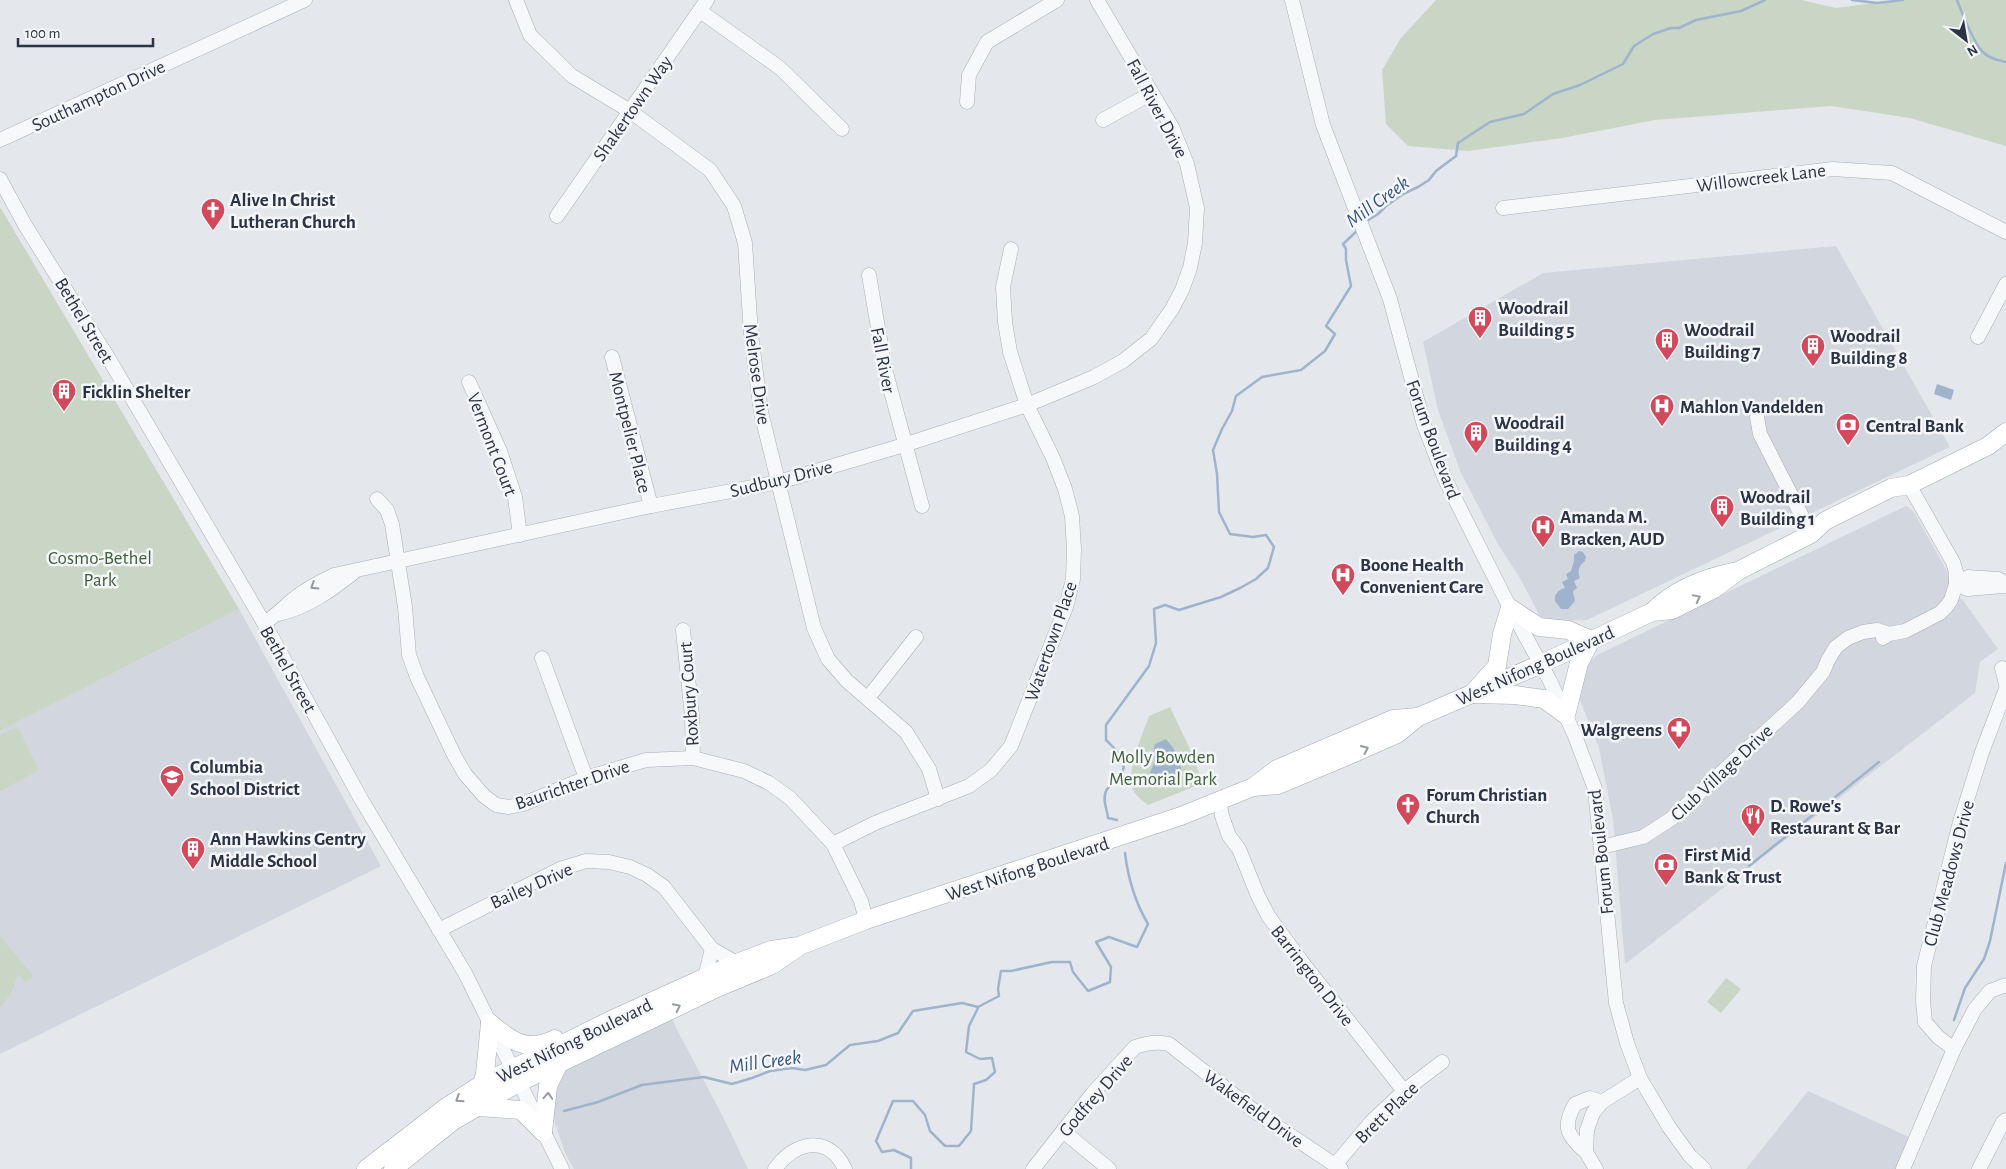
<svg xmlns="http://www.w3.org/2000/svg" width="2006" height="1169" font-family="'Alegreya Sans',sans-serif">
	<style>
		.built { fill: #d2d6de }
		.green { fill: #c9d6c5 }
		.water { fill: #9fb4cc }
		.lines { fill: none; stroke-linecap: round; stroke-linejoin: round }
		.stream { stroke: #9fb4cc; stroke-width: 2.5 }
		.minor-casing { stroke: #a9aeb7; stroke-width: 15 }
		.major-casing { stroke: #a3abb8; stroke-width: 19 }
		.minor { stroke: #f7f8fa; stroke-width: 14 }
		.major { stroke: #fff; stroke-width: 18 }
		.oneway { stroke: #9196a0 }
		.oneway2 { stroke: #959aa2 }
		.labels { text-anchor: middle; stroke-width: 5; stroke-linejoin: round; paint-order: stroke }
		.street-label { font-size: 19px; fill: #2b3445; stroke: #f4f6f9 }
		.poi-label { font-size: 19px; font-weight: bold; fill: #2b3445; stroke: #f4f6f9; text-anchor: start }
		.park-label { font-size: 19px; fill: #3f6138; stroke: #f4f6f9 }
		.water-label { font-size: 20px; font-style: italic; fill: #34527a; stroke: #f4f6f9 }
	</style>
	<rect width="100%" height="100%" fill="#e4e7ec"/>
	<g class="built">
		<polygon points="1836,246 1950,447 1587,620 1551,621 1540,616 1521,580 1498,544 1461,473 1438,410 1423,342 1543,273"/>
		<polygon points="1906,506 1914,512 1948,573 1949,584 1946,592 1962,599 1998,649 1980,662 1975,693 1625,964 1613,819 1599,748 1580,700 1585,667 1597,655"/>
		<polygon points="239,609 381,866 0,1054 0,731"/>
		<polygon points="671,1018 724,1119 748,1169 574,1169 565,1153 553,1117 557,1076 565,1070"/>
		<polygon points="1808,1091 1909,1137 1896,1169 1746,1169"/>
	</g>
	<g class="green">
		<polygon points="1436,0 1801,0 1836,8 1895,0 2006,0 2006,146 1910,118 1831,106 1655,120 1562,138 1468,151 1408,146 1386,124 1382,70 1401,38"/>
		<polygon points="0,207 239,609 0,731"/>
		<path d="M1170,707L1188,745L1203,783L1148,805C1142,800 1134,795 1132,787C1127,770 1143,733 1149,716Z"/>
		<polygon points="15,728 19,729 38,768 36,772 0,791 0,735"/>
		<polygon points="0,936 33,976 25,982 18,974 10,995 0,1007"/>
		<polygon points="1726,978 1741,989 1721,1013 1707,1002"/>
	</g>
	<g class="water">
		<polygon points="1937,384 1954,390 1951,400 1934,394"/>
		<path d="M1579,551L1583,552L1586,557L1585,561C1579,566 1577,570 1580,578L1574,581L1577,588L1573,591L1575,601L1568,609H1561L1555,601C1554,594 1558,590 1565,588L1562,582L1568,579L1566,574L1571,571L1574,561V555Z"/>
		<path d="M1166,739L1174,749L1182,770L1176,781L1166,786L1155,781L1150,772C1158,758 1151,755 1155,744Z"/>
	</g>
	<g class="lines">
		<g class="stream">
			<polyline points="1852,0 1877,3 1903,0"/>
			<path d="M1957,0C1962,13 1974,45 1984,53C1990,59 1998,60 2006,62"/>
			<polyline points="1365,222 1378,214 1386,206 1403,194 1418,187 1429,180 1436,171 1456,156 1458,143 1490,122 1524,114 1553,94 1580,85 1623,64 1634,46 1653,34 1671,28 1679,28 1696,20 1741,11 1765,0"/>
			<path d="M1117,820L1108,818C1107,809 1102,799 1106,791C1109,785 1117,781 1120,776C1131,762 1115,749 1106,740V725L1149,666L1156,643L1154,609L1165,605L1179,610L1221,597L1240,588L1256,579L1268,568L1274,547L1266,535L1253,537L1230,534L1219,512L1217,474L1213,450L1222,429L1232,411L1236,396L1262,377L1301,370L1325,351L1335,334L1326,326L1351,286L1346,260V249L1343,244L1358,230"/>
			<polyline points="1749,866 1879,762"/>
			<polyline points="1954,1020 1965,988 1984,959 1990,941 2006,863"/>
			<path d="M564,1111L598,1102L642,1085L704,1077L732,1084L752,1078L770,1071L792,1068L805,1070L826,1065L850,1045L878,1041L898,1033L913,1011L962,1003L978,1007L999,996L998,989L1001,971H1011L1052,962H1070L1073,972L1088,991L1110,982L1111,967L1096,942L1109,937L1137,947L1148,924C1135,902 1128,878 1125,853"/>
			<polyline points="911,1169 911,1158 894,1150 882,1152 876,1141 893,1101 913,1101 925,1115 930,1131 945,1146 959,1146 971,1131 974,1084 986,1080 995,1072 992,1058 980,1059 966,1052 969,1026 978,1008"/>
		</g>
		<defs>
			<g id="minor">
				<polyline points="516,0 530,35 572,76 630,111 710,170 734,206 745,243 751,334 761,412 814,628 828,659 847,681 906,732 929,769 938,799"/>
				<polyline points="1292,0 1323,125 1390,299 1424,425 1445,479 1510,608 1550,681 1575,736 1595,789 1616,1003 1627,1043 1640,1078 1669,1127 1690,1156 1704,1169"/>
				<polyline points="700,11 780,68 842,129"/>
				<polyline points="967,102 969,75 987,42 1057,0"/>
				<polyline points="1103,120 1152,93"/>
				<polyline points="0,140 305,0"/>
				<polyline points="0,179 25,225 109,359 264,623 361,799 465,973 562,1169"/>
				<polyline points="1503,208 1833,169 1892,173 2006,232"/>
				<polyline points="557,216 707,0"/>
				<polyline points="869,275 885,369 922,506"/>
				<polyline points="1978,337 2006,284"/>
				<polyline points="612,357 651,506"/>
				<polyline points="469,382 500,451 515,497 520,535"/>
				<polyline points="1757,417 1760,434 1811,534"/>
				<polyline points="377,499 387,510 392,524 405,607 409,655 417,677 454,755 465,774 484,796 496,805 509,807 523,804 586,778 646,760 693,758 744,771 769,783 790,798 833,844 861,901 866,920"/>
				<polyline points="1956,584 1968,577 1998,579 2006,583"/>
				<polyline points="1956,584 1967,589 2004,586"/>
				<path d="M279,614C308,607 330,591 353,573"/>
				<path d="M264,623C274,617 281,610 289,603C302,591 318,583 334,575L651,506L779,482L904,445L1027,405L1094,377L1123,361L1151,339L1172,309L1182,290L1190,268L1195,243L1197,208L1187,164L1172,127L1097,0"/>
				<polyline points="683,630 692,716 693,758"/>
				<polyline points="1883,638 1889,634 1905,631 1940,613 1946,607 1951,600 1956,584 1956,572 1953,562 1909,485"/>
				<polyline points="542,658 586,778"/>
				<polyline points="2002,668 2006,684"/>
				<polyline points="868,698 916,637"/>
				<polyline points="1219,800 1222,816 1229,836 1239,849 1258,896 1269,917 1302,962 1404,1091"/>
				<polyline points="833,844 875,823 969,786 991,770 1011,746 1066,607 1073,579 1074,549 1072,516 1065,489 1053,458 1027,405 1010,352 1005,322 1003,287 1011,249"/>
				<polyline points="1601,847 1643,837 1671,819 1798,702 1823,672 1828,660 1836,647 1848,638 1863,632 1877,630 1889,634"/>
				<polyline points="439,930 560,869 586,861 609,862 630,867 647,875 664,887 712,949 737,963"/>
				<polyline points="705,977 712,949"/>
				<polyline points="1954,1049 1938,1037 1925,1022 1923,1001 1924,966 1960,822 1982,752 2006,689"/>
				<polyline points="1063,1131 1109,1169"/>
				<path d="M1586,1152C1567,1136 1562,1127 1575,1104L1590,1098L1602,1102"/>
				<polyline points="1335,1165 1372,1121 1404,1091 1442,1062"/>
				<path d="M775,1169C794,1141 829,1134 845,1169"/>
				<path d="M1033,1169L1093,1093L1135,1047C1146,1043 1157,1041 1169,1044L1257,1113L1341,1169"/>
				<polyline points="1596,1169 1586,1152 1587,1130 1593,1113 1602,1102 1640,1078"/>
				<polyline points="1903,1169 1954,1049 1975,1009 1990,991 2006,985"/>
				<polyline points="1979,1169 2003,1122 2006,1120"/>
			</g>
			<g id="major">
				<polygon points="1510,608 1539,627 1568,630 1591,640 1579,663 1566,715 1544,699 1515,695 1472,694 1497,666 1502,634"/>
				<path d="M1652,612C1673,591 1703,578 1733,572"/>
				<polyline points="1253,787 1278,785 1352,754 1397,734 1418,717 1541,664 1652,612 1672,610 1714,589 1738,571 1811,534 1825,521 1891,488 1909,485 1988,446 2006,432"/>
				<path d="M490,1023C511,1041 527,1053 555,1039"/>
				<polyline points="482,1084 485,1074 490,1023"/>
				<polyline points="478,1107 521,1110 543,1132"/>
				<polyline points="543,1132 548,1086 559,1063"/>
				<polyline points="366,1169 445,1108 482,1084 611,1020 737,963 771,950 799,946 866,920 1181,816 1253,787 1277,769 1393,719 1418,717"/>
				<polyline points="393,1169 453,1121 518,1083 717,988 772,965 797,948"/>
			</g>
		</defs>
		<use href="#minor" class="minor-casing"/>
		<use href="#major" class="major-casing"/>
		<use href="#minor" class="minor"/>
		<use href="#major" class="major"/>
	</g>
	<defs><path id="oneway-chevron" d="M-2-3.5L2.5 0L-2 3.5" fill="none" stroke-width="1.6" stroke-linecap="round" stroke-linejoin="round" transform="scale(1.25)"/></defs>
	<use class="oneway" href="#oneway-chevron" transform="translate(314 586) rotate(148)"/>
	<g class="oneway2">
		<use href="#oneway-chevron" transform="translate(1697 598) rotate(-26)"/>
		<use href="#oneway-chevron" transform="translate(1365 749) rotate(-25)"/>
		<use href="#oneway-chevron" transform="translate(677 1007) rotate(-26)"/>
		<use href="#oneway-chevron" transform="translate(548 1096) rotate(-86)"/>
		<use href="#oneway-chevron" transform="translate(459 1099) rotate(147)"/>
	</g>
	<defs>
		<symbol id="church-pin" viewBox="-11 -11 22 30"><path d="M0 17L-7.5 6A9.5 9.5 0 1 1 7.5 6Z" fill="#d1495b" stroke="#f4f6f9"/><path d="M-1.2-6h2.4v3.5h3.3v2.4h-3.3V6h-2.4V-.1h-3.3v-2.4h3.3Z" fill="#fff"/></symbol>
		<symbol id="building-pin" viewBox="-11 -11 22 30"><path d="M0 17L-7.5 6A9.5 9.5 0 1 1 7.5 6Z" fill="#d1495b" stroke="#f4f6f9"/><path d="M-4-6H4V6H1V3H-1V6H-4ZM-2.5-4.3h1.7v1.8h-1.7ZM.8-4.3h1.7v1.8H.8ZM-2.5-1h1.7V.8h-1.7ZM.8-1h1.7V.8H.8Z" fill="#fff"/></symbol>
		<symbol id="hospital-pin" viewBox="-11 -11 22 30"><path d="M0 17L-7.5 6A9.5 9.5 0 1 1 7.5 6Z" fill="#d1495b" stroke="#f4f6f9"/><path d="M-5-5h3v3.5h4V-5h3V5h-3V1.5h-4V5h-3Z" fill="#fff"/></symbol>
		<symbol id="bank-pin" viewBox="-11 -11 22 30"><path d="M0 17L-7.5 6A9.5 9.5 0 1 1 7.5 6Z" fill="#d1495b" stroke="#f4f6f9"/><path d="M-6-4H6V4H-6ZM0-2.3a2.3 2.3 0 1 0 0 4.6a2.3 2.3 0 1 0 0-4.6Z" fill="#fff"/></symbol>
		<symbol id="pharmacy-pin" viewBox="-11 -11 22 30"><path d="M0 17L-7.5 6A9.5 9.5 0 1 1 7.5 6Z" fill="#d1495b" stroke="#f4f6f9"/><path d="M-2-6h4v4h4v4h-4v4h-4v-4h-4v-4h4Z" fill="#fff"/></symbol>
		<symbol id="school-pin" viewBox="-11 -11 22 30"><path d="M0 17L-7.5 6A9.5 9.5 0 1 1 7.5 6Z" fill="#d1495b" stroke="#f4f6f9"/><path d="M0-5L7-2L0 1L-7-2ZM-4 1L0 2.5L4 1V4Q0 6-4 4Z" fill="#fff"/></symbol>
		<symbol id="restaurant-pin" viewBox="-11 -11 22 30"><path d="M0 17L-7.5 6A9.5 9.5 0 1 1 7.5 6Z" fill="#d1495b" stroke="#f4f6f9"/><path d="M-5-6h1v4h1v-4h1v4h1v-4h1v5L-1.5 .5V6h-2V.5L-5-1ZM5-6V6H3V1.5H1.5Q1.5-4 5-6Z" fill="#fff"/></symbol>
	</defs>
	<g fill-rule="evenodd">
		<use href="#church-pin" x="199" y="196" width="28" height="38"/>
		<use href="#building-pin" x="1466" y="304" width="28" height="38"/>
		<use href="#building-pin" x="1653" y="326" width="28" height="38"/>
		<use href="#building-pin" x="1799" y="332" width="28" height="38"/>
		<use href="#building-pin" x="50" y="377" width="28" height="38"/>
		<use href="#hospital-pin" x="1648" y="392" width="28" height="38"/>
		<use href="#bank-pin" x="1834" y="411" width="28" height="38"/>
		<use href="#building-pin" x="1462" y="419" width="28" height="38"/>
		<use href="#building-pin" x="1708" y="493" width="28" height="38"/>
		<use href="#hospital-pin" x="1529" y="513" width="28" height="38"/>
		<use href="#hospital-pin" x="1329" y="561" width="28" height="38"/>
		<use href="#pharmacy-pin" x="1665" y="715" width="28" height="38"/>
		<use href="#school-pin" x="158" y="763" width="28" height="38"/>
		<use href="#church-pin" x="1394" y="791" width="28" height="38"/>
		<use href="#restaurant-pin" x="1739" y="802" width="28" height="38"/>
		<use href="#building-pin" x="179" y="835" width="28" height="38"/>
		<use href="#bank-pin" x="1652" y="851" width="28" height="38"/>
	</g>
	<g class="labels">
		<g class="street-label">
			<text transform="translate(98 95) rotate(-25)" y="7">Southampton Drive</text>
			<text transform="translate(632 108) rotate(-55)" y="7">Shakertown Way</text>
			<text transform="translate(1158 108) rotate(62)" y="7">Fall River Drive</text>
			<text transform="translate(1761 177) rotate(-7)" y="7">Willowcreek Lane</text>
			<text transform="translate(85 320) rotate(59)" y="7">Bethel Street</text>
			<text transform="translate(884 360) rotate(79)" y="7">Fall River</text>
			<text transform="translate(758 374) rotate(82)" y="7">Melrose Drive</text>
			<text transform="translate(631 432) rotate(76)" y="7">Montpelier Place</text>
			<text transform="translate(1434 439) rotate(70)" y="7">Forum Boulevard</text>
			<text transform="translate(493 444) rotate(69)" y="7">Vermont Court</text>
			<text transform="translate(781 478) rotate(-14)" y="7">Sudbury Drive</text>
			<text transform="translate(1050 641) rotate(-71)" y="7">Watertown Place</text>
			<text transform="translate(1535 665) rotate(-24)" y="7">West Nifong Boulevard</text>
			<text transform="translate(289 669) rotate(61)" y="7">Bethel Street</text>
			<text transform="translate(688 694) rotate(-94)" y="7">Roxbury Court</text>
			<text transform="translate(1721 772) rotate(-43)" y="7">Club Village Drive</text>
			<text transform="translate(572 784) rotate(-19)" y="7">Baurichter Drive</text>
			<text transform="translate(1600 852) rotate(-96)" y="7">Forum Boulevard</text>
			<text transform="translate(1027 868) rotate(-18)" y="7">West Nifong Boulevard</text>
			<text transform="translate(1948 873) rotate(-75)" y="7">Club Meadows Drive</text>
			<text transform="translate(531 885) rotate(-24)" y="7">Bailey Drive</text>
			<text transform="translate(1313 975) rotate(52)" y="7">Barrington Drive</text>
			<text transform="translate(574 1040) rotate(-26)" y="7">West Nifong Boulevard</text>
			<text transform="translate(1095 1095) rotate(-49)" y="7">Godfrey Drive</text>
			<text transform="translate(1254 1108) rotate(36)" y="7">Wakefield Drive</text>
			<text transform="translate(1386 1112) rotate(-44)" y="7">Brett Place</text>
		</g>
		<g class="poi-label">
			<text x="230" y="206">Alive In Christ<tspan x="230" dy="22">Lutheran Church</tspan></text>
			<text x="1498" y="314">Woodrail<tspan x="1498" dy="22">Building 5</tspan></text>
			<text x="1684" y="336">Woodrail<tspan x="1684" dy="22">Building 7</tspan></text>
			<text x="1830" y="342">Woodrail<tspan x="1830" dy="22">Building 8</tspan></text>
			<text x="82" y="398">Ficklin Shelter</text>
			<text x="1680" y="413">Mahlon Vandelden</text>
			<text x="1494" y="429">Woodrail<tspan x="1494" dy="22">Building 4</tspan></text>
			<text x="1866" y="432">Central Bank</text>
			<text x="1740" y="503">Woodrail<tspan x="1740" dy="22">Building 1</tspan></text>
			<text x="1560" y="523">Amanda M.<tspan x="1560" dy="22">Bracken, AUD</tspan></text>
			<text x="1360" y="571">Boone Health<tspan x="1360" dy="22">Convenient Care</tspan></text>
			<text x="1662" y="736" text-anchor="end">Walgreens</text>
			<text x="190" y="773">Columbia<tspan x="190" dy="22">School District</tspan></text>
			<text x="1426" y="801">Forum Christian<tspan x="1426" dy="22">Church</tspan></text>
			<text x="1770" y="812">D. Rowe's<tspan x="1770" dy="22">Restaurant &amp; Bar</tspan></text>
			<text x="210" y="845">Ann Hawkins Gentry<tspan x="210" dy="22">Middle School</tspan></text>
			<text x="1684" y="861">First Mid<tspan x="1684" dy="22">Bank &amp; Trust</tspan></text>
		</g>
		<g class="park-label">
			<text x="100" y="564">Cosmo-Bethel<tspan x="100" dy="22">Park</tspan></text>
			<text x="1163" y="763">Molly Bowden<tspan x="1163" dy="22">Memorial Park</tspan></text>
		</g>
		<g class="water-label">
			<text transform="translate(1377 201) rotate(-36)" y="7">Mill Creek</text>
			<text transform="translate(765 1061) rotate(-8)" y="7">Mill Creek</text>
		</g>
	</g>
	<g transform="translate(1966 40) rotate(149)" stroke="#f4f6f9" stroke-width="4" paint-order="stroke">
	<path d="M0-4L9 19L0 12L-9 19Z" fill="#2b3445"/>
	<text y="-8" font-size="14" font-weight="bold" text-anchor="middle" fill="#2b3445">N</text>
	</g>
	<path d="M18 38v8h135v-8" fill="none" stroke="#2b3445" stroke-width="2.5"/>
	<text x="25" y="38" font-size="15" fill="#2b3445" stroke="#f4f6f9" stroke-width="4" paint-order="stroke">100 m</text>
</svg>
